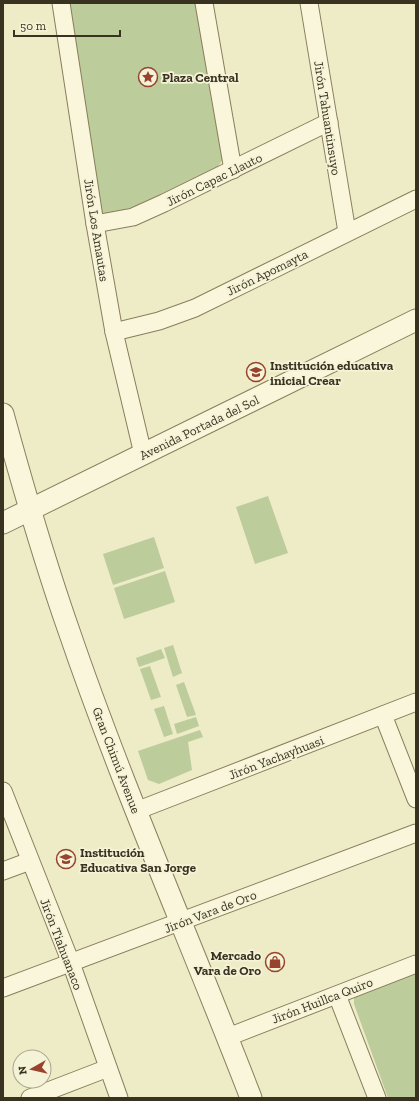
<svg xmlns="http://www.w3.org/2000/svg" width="419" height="1101" font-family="'Zilla Slab',serif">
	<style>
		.green { fill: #bccc9b }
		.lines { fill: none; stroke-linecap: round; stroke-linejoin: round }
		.minor-casing { stroke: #8a7e5d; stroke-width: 19 }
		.tertiary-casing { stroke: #8a7e5d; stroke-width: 23 }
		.minor { stroke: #f9f6db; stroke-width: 17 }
		.tertiary { stroke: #f9f6db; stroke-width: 21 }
		.labels { text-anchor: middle; stroke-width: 3.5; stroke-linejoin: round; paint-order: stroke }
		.poi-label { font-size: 13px; font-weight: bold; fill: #3a3220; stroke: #f5f3d7; text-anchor: start }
		.street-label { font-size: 13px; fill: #3a3220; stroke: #f5f3d7 }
	</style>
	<rect width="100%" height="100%" fill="#eeebc7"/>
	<g class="green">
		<polygon points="67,3 195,3 223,159 217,168 136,206 108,215 102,212"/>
		<polygon points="268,496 288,553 255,564 236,507"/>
		<polygon points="154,537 164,568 113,585 103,554"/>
		<polygon points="165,571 175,602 124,619 114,588"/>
		<polygon points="173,645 182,673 173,677 164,648"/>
		<polygon points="161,649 165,658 139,667 136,658"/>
		<polygon points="150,666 161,697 151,700 140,669"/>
		<polygon points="184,682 196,715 187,717 176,685"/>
		<polygon points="164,706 173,734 164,737 154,709"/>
		<polygon points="196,717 199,726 177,734 174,724"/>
		<polygon points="200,730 203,737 188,742 192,770 159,784 148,780 138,751"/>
		<polygon points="416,970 416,1098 388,1098 354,1004 354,998 357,994"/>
	</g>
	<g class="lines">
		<defs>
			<g id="minor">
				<polyline points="61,3 95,224 114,332 143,454"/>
				<polyline points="204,3 233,170"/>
				<polyline points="309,3 347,232"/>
				<polyline points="95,224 133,217 164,203 329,122"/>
				<polyline points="114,332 159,321 195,308 416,199"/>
				<polyline points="383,715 416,799"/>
				<polyline points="3,791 71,963 119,1098"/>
				<polyline points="136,811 416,702"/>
				<polyline points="3,871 30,861"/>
				<polyline points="3,988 416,833"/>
				<polyline points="337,995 377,1098"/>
				<polyline points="228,1037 416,964"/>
				<polyline points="30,1098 108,1068"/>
			</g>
			<g id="tertiary">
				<path d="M3,414C23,487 44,560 69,631C123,789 191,942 251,1098"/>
				<polyline points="3,523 416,320"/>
			</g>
		</defs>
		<use href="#minor" class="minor-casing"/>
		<use href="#tertiary" class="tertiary-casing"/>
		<use href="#minor" class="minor"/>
		<use href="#tertiary" class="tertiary"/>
	</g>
	<defs>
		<symbol id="sight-ring" viewBox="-11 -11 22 22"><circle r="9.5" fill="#f5f3d7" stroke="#98432d" stroke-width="1.5"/><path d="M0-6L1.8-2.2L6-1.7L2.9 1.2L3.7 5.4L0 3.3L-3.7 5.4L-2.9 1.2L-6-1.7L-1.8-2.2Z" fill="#98432d"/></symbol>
		<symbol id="school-ring" viewBox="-11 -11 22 22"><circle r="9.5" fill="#f5f3d7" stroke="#98432d" stroke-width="1.5"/><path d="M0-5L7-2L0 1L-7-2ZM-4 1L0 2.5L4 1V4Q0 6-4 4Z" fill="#98432d"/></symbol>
		<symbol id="shop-ring" viewBox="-11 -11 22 22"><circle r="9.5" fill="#f5f3d7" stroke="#98432d" stroke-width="1.5"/><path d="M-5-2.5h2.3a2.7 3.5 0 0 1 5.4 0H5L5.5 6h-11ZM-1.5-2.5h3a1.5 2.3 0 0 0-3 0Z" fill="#98432d"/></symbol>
	</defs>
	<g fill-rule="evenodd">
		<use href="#sight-ring" x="137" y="66" width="22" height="22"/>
		<use href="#school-ring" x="245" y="361" width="22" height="22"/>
		<use href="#school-ring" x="55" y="848" width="22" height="22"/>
		<use href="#shop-ring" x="264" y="951" width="22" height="22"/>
	</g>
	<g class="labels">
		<g class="poi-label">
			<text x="162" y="82">Plaza Central</text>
			<text x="270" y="370">Institución educativa<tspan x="270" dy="15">inicial Crear</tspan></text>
			<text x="80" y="857">Institución<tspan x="80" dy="15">Educativa San Jorge</tspan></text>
			<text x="261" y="960" text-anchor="end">Mercado<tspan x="261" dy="15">Vara de Oro</tspan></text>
		</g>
		<g class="street-label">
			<text transform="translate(328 118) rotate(81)" y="5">Jirón Tahuantinsuyo</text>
			<text transform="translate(214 179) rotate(-26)" y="5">Jirón Capac Llauto</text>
			<text transform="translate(97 230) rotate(81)" y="5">Jirón Los Amautas</text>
			<text transform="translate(267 272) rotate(-26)" y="5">Jirón Apomayta</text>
			<text transform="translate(199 427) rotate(-26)" y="5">Avenida Portada del Sol</text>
			<text transform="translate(276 757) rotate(-21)" y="5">Jirón Yachayhuasi</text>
			<text transform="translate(117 760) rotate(69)" y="5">Gran Chimú Avenue</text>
			<text transform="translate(210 911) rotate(-21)" y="5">Jirón Vara de Oro</text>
			<text transform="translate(62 944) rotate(69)" y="5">Jirón Tiahuanaco</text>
			<text transform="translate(322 1000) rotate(-21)" y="5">Jirón Huillca Quiro</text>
		</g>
	</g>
	<rect width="419" height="1101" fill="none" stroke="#3a3220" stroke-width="8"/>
	<g transform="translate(32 1069) rotate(262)"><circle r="19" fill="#f5f3d7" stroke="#aaa68e"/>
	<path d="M0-3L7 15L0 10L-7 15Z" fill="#98432d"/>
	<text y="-6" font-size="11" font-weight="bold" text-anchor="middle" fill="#3a3220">N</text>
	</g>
	<path d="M14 30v6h106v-6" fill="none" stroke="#3a3220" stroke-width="2"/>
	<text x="20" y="30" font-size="12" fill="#3a3220" stroke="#f5f3d7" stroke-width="3" paint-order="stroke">50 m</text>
</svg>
